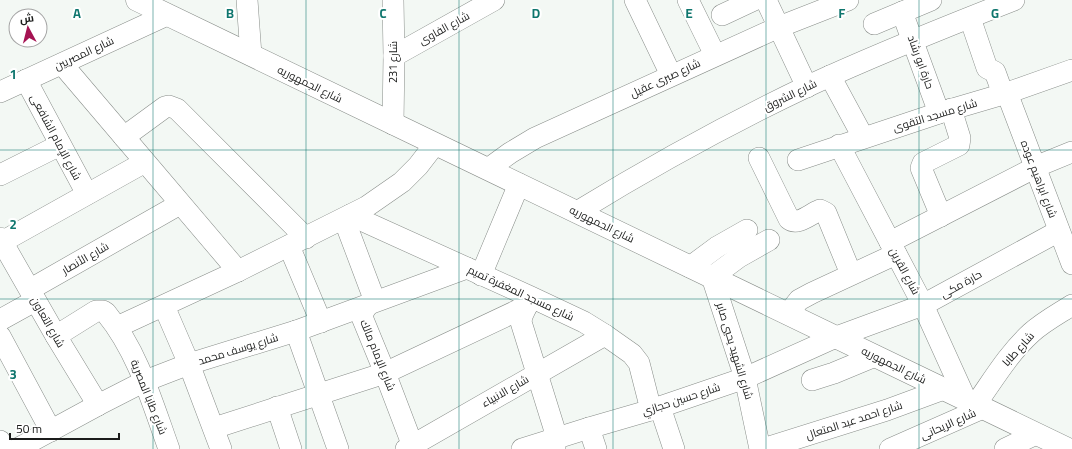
<svg xmlns="http://www.w3.org/2000/svg" width="1072" height="449" font-family="Georgia,Cairo,serif">
	<style>
		.lines { fill: none; stroke-linecap: round; stroke-linejoin: round }
		.minor-casing { stroke: #888d89; stroke-width: 22 }
		.major-casing { stroke: #888d89; stroke-width: 23 }
		.minor { stroke: #fff; stroke-width: 21 }
		.major { stroke: #fff; stroke-width: 22 }
		.grid { fill: none; stroke: #0f766e; stroke-width: 1; stroke-opacity: 0.55 }
		.labels { text-anchor: middle; stroke-width: 4; stroke-linejoin: round; paint-order: stroke }
		.street-label { font-size: 11px; fill: #1b1c1b; stroke: #fff }
		.grid-label { font-size: 13px; text-anchor: middle; font-weight: bold; fill: #0f766e; stroke: #fff; stroke-width: 4; stroke-linejoin: round; paint-order: stroke }
	</style>
	<rect width="100%" height="100%" fill="#f3f8f4"/>
	<g class="lines">
		<defs>
			<g id="minor">
				<polyline points="247,0 251,55"/>
				<polyline points="393,0 394,56 393,124"/>
				<polyline points="635,0 671,75"/>
				<polyline points="688,0 715,55"/>
				<polyline points="766,0 807,87"/>
				<polyline points="902,12 939,113"/>
				<polyline points="722,15 754,0"/>
				<polyline points="970,18 987,68 995,72 1003,94"/>
				<polyline points="874,24 931,0"/>
				<polyline points="394,56 494,0"/>
				<polyline points="62,64 238,271"/>
				<polyline points="830,76 863,137"/>
				<polyline points="26,80 87,194"/>
				<polyline points="0,92 167,15"/>
				<polyline points="1007,93 1072,264"/>
				<polyline points="124,137 165,107 169,106 177,109 306,238"/>
				<polyline points="839,145 923,305 966,400"/>
				<path d="M759,158L789,219C798,226 810,214 820,210L826,213L851,274"/>
				<polyline points="798,160 939,113 1007,93 1072,70"/>
				<polyline points="488,169 510,153 535,138 779,27 848,0"/>
				<polyline points="0,175 60,145"/>
				<path d="M577,212C652,166 728,124 808,86C875,55 945,27 1014,0"/>
				<polyline points="350,215 531,297 584,322 605,335 632,354 639,363 651,410"/>
				<polyline points="941,216 921,168 923,163 959,145 960,138 951,109"/>
				<path d="M344,219L373,296C371,304 363,308 362,317L385,373L414,449"/>
				<polyline points="0,238 56,336 98,405"/>
				<polyline points="890,242 1040,165 1072,152"/>
				<polyline points="0,243 145,162"/>
				<polyline points="289,246 321,322"/>
				<polyline points="690,267 717,247 747,230"/>
				<polyline points="481,275 519,184"/>
				<polyline points="530,299 522,316 521,322 554,428 555,449"/>
				<polyline points="164,306 189,364 221,449"/>
				<polyline points="788,314 799,300 812,293 896,254"/>
				<polyline points="0,320 29,304 32,299 33,289 36,286 180,204"/>
				<polyline points="117,327 238,271 366,207 402,182 418,166 435,144"/>
				<polyline points="296,331 338,449"/>
				<polyline points="0,336 51,431"/>
				<path d="M56,336L96,311H103L106,313C138,352 152,402 169,449"/>
				<polyline points="812,380 834,373 875,356"/>
				<path d="M976,404C993,380 1009,353 1031,333C1043,322 1058,314 1072,305"/>
				<polyline points="277,407 291,449"/>
				<polyline points="660,407 674,449"/>
				<polyline points="214,428 385,373 527,306"/>
				<polyline points="589,428 596,449"/>
				<polyline points="0,441 4,449"/>
				<polyline points="17,449 98,405 145,381 189,364 296,331 467,268"/>
				<polyline points="406,449 605,335"/>
				<polyline points="522,449 589,428 651,410 745,378 836,337 923,305 1059,231"/>
				<polyline points="760,449 745,378 712,277 739,257 769,240"/>
				<polyline points="763,449 887,410 944,389"/>
				<polyline points="890,449 983,408"/>
				<polyline points="1005,449 1036,434"/>
			</g>
			<polyline id="major" points="137,0 1068,449"/>
		</defs>
		<use href="#minor" class="minor-casing"/>
		<use href="#major" class="major-casing"/>
		<use href="#minor" class="minor"/>
		<use href="#major" class="major"/>
	</g>
	<path class="grid" d="M153,0V449M306,0V449M459,0V449M613,0V449M766,0V449M919,0V449M0,150H1072M0,299H1072"/>
	<g class="labels">
		<g class="street-label">
			<text transform="translate(444 28) rotate(-29)" y="4">شارع الفاوى</text>
			<text transform="translate(84 53) rotate(-25)" y="4">شارع المصريين</text>
			<text transform="translate(393 62) rotate(-90)" y="4">شارع 231</text>
			<text transform="translate(921 62) rotate(70)" y="4">حارة ابو رشاد</text>
			<text transform="translate(665 78) rotate(-25)" y="4">شارع صبرى عقيل</text>
			<text transform="translate(310 84) rotate(26)" y="4">شارع الجمهوريه</text>
			<text transform="translate(790 95) rotate(-26)" y="4">شارع الشروق</text>
			<text transform="translate(935 115) rotate(-17)" y="4">شارع مسجد التقوى</text>
			<text transform="translate(56 137) rotate(62)" y="4">شارع الإمام الشافعى</text>
			<text transform="translate(1039 179) rotate(69)" y="4">شارع ابراهيم عوده</text>
			<text transform="translate(602 224) rotate(26)" y="4">شارع الجمهوريه</text>
			<text transform="translate(85 258) rotate(-30)" y="4">شارع الأنصار</text>
			<text transform="translate(905 271) rotate(62)" y="4">شارع القرين</text>
			<text transform="translate(961 284) rotate(-29)" y="4">حارة مكى</text>
			<text transform="translate(521 293) rotate(25)" y="4">شارع مسجد المغفرة تميم</text>
			<text transform="translate(48 322) rotate(60)" y="4">شارع التعاون</text>
			<text transform="translate(238 349) rotate(-17)" y="4">شارع يوسف محمد</text>
			<text transform="translate(1018 349) rotate(-48)" y="4">شارع طابا</text>
			<text transform="translate(735 351) rotate(73)" y="4">شارع الشهيد يحيي صابر</text>
			<text transform="translate(378 355) rotate(68)" y="4">شارع الإمام مالك</text>
			<text transform="translate(894 365) rotate(26)" y="4">شارع الجمهوريه</text>
			<text transform="translate(505 391) rotate(-30)" y="4">شارع الانبياء</text>
			<text transform="translate(149 397) rotate(68)" y="4">شارع طابا المصرية</text>
			<text transform="translate(681 399) rotate(-18)" y="4">شارع حسين حجازي</text>
			<text transform="translate(854 420) rotate(-18)" y="4">شارع احمد عبد المتعال</text>
			<text transform="translate(948 424) rotate(-24)" y="4">شارع الريحانى</text>
		</g>
	</g>
	<g class="grid-label">
		<text x="77" y="18">A</text>
		<text x="230" y="18">B</text>
		<text x="383" y="18">C</text>
		<text x="536" y="18">D</text>
		<text x="689" y="18">E</text>
		<text x="842" y="18">F</text>
		<text x="995" y="18">G</text>
		<text x="13" y="79">1</text>
		<text x="13" y="229">2</text>
		<text x="13" y="379">3</text>
	</g>
	<g transform="translate(28 28) rotate(353)"><circle r="19" fill="#ffffff" stroke="#a4a4a4"/>
	<path d="M0-3L7 15L0 10L-7 15Z" fill="#a51352"/>
	<text y="-6" font-size="11" font-weight="bold" text-anchor="middle" fill="#1b1c1b">ش</text>
	</g>
	<path d="M10 433v6h109v-6" fill="none" stroke="#1b1c1b" stroke-width="2"/>
	<text x="16" y="433" font-size="12" fill="#1b1c1b" stroke="#ffffff" stroke-width="3" paint-order="stroke">50 m</text>
</svg>
